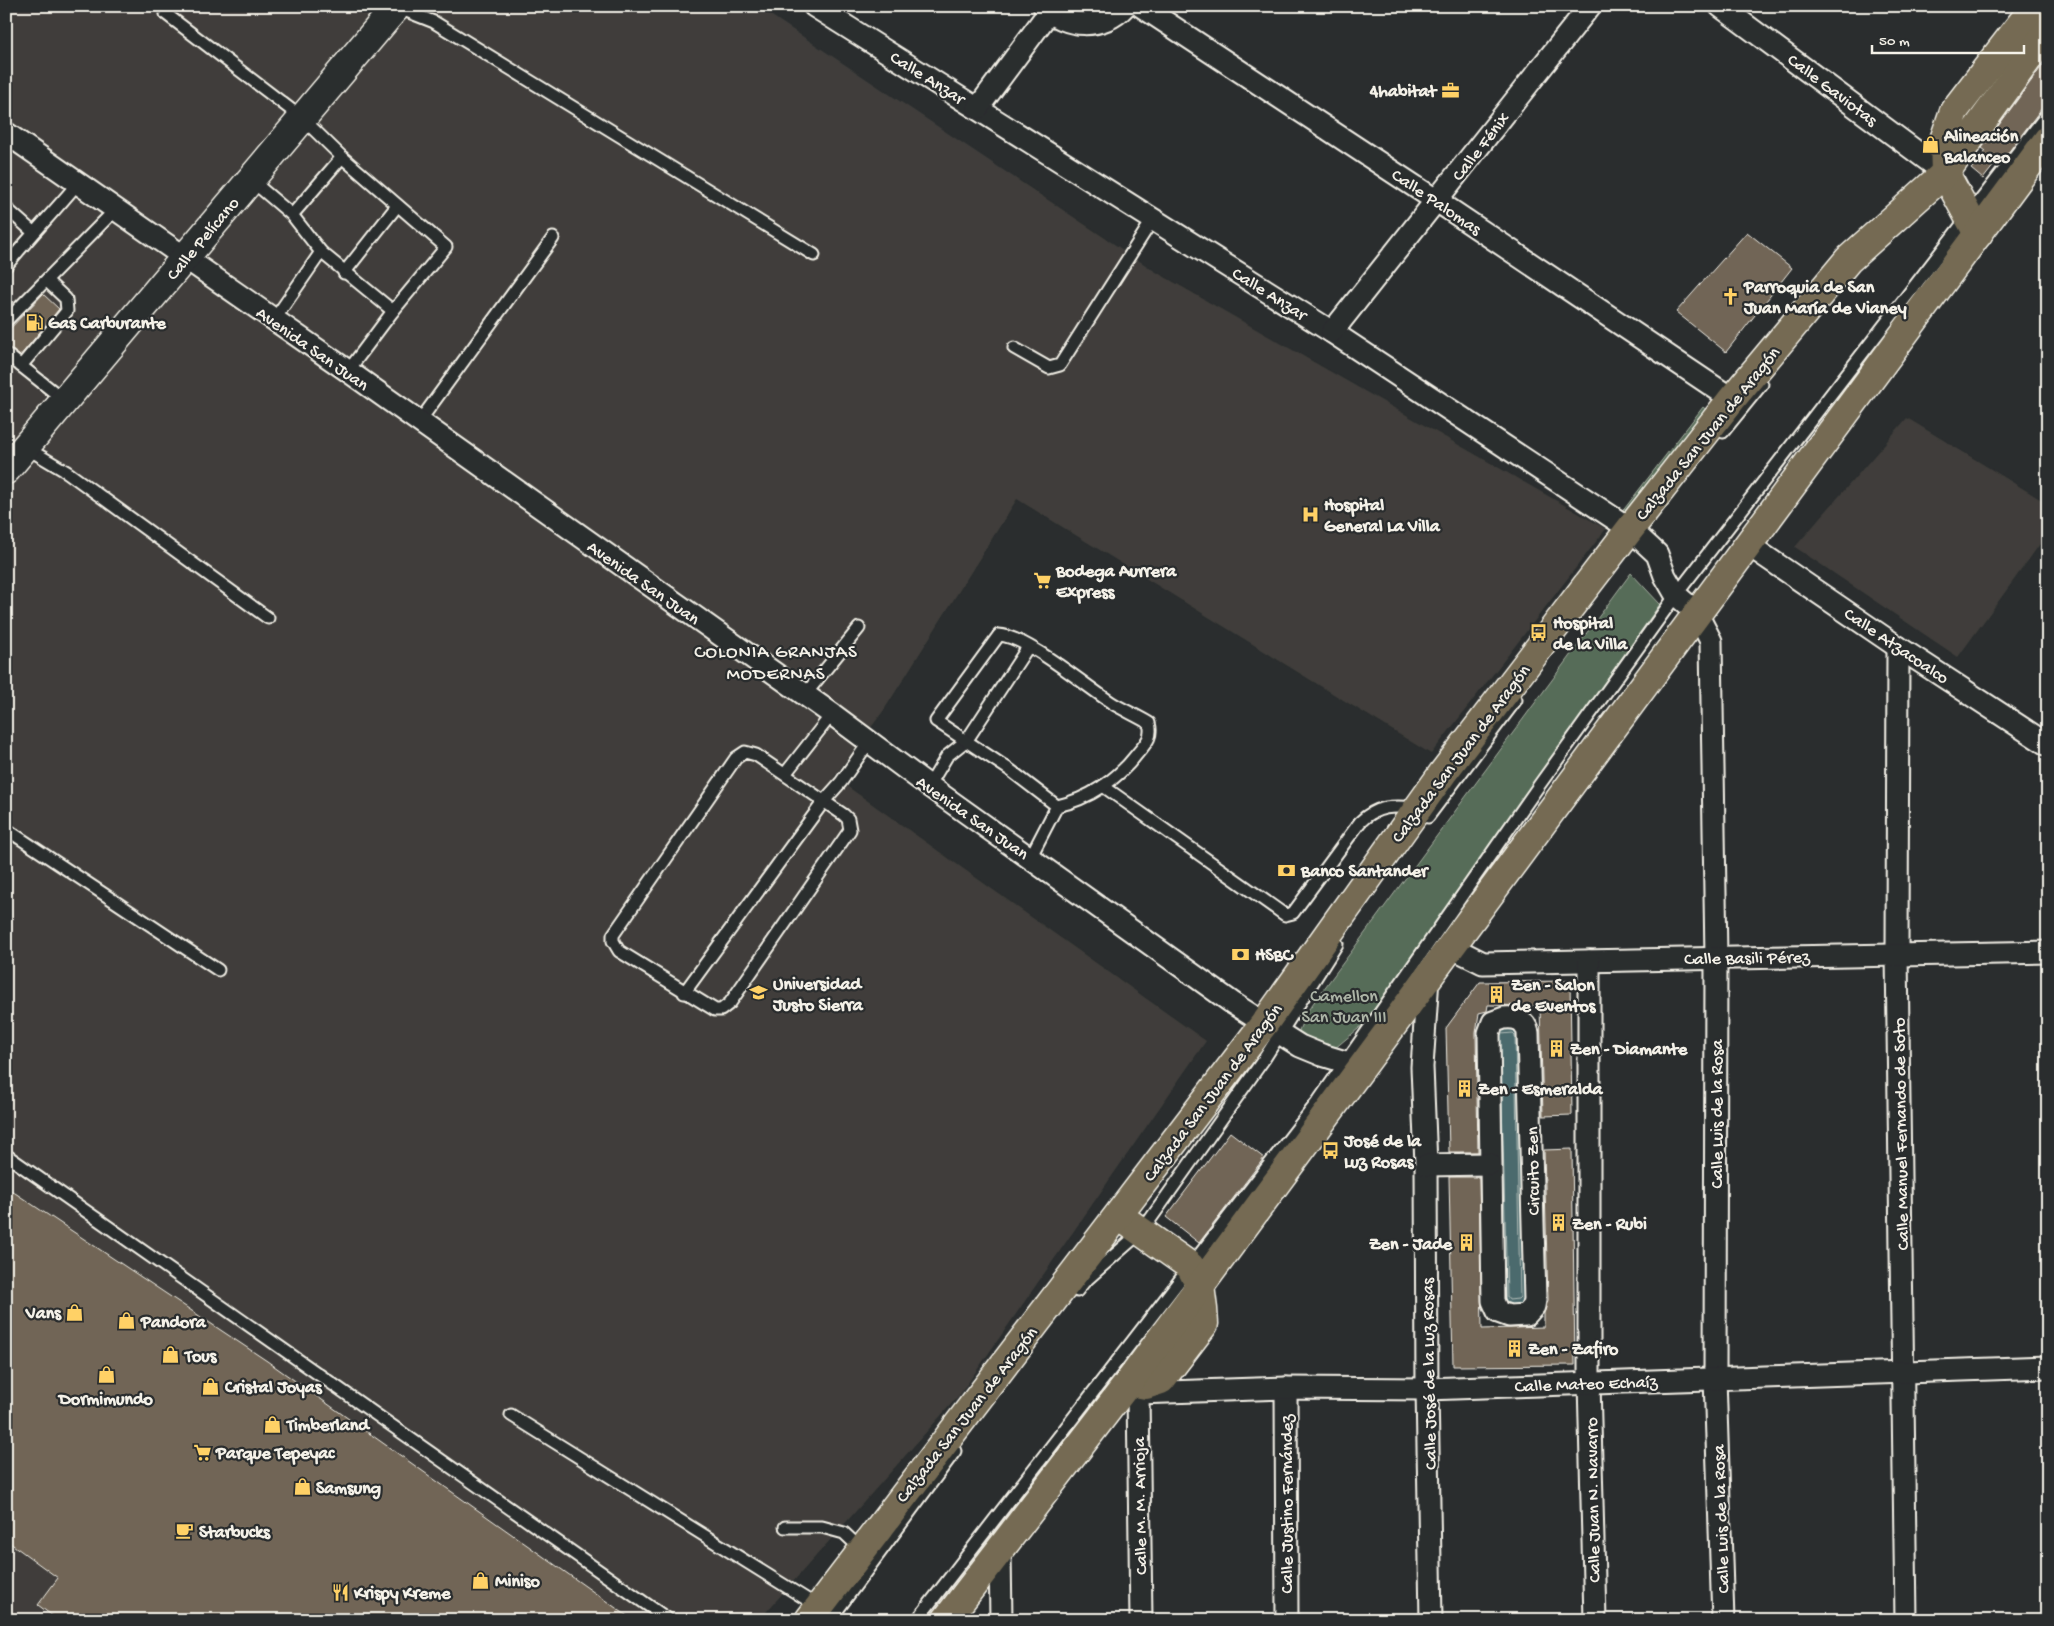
<svg xmlns="http://www.w3.org/2000/svg" width="2054" height="1626" font-family="'Gochi Hand',sans-serif">
	<style>
		.built { fill: #3f3e3a }
		.green { fill: #566c58; stroke: #a5aea0 }
		.water { fill: #4c6b6d; stroke: #8fa19e }
		.lines { fill: none; stroke-linecap: round; stroke-linejoin: round }
		.shore { stroke: #b1bbb7; stroke-width: 1 }
		.building { fill: #716557; stroke: #f4f1e8 }
		.service-casing { stroke: #f4f1e8; stroke-width: 15 }
		.minor-casing { stroke: #f4f1e8; stroke-width: 25 }
		.tertiary-casing { stroke: #f4f1e8; stroke-width: 31 }
		.primary-casing { stroke: #f4f1e8; stroke-width: 31 }
		.service { stroke: #2a2d2e; stroke-width: 11 }
		.minor { stroke: #2a2d2e; stroke-width: 21 }
		.tertiary { stroke: #2a2d2e; stroke-width: 28 }
		.primary { stroke: #746b52; stroke-width: 28 }
		.labels { text-anchor: middle; stroke-width: 4.5; stroke-linejoin: round; paint-order: stroke }
		.street-label { font-size: 18px; fill: #f4f1e8; stroke: #2a2d2e }
		.poi-label { font-size: 18px; font-weight: bold; fill: #f4f1e8; stroke: #2a2d2e; text-anchor: start }
		.park-label { font-size: 18px; fill: #adb5a7; stroke: #2a2d2e }
		.neighbourhood-label { font-size: 19px; letter-spacing: 1px; fill: #f4f1e8; stroke: #2a2d2e }
	</style>
	<rect width="100%" height="100%" fill="#2a2d2e"/>
	<filter id="ink" filterUnits="userSpaceOnUse"><feTurbulence type="fractalNoise" baseFrequency=".02" numOctaves="2"/><feDisplacementMap in="SourceGraphic" scale="10" xChannelSelector="R" yChannelSelector="G"/><feConvolveMatrix kernelMatrix="1 2 1 2 8 2 1 2 1" color-interpolation-filters="sRGB"/></filter>
	<g filter="url(#ink)">
		<g class="built">
			<polygon points="6,6 757,6 1156,272 1606,529 1431,754 1017,499 884,710 834,777 1206,1041 961,1393 759,1620 18,1620 6,1611"/>
			<polygon points="1907,418 2048,504 2048,533 1958,657 1795,547"/>
		</g>
		<g class="green">
			<polygon points="1703,407 1710,413 1625,522 1618,517"/>
			<polygon points="1631,573 1660,604 1364,1024 1334,1049 1296,1038 1306,1013"/>
		</g>
		<polygon class="water" points="1520,1027 1525,1304 1502,1305 1496,1028"/>
		<g class="lines">
			<polyline class="shore" points="1501,1060 1507,1297 1509,1300 1518,1299 1520,1297 1515,1035 1513,1033 1501,1034"/>
		</g>
		<g class="building">
			<polygon points="2048,58 2048,106 2042,108 2001,162 1998,160 1983,179 1971,169 1986,151 1982,148"/>
			<polygon points="1747,232 1792,268 1726,352 1676,312"/>
			<polygon points="43,294 59,309 20,356 6,346 6,333"/>
			<polygon points="1570,981 1572,1115 1543,1116 1540,1006 1488,1005 1487,1011 1479,1013 1476,1033 1478,1152 1449,1152 1446,1028 1480,982"/>
			<polygon points="1230,1132 1264,1158 1199,1243 1166,1217"/>
			<polygon points="1572,1149 1575,1365 1453,1366 1449,1177 1479,1177 1482,1329 1544,1327 1544,1313 1548,1300 1544,1150"/>
			<polygon points="6,1187 267,1361 633,1620 58,1620 38,1605 58,1578 6,1540"/>
		</g>
		<g class="lines">
			<defs>
				<g id="service">
					<polyline points="396,7 434,22 814,255"/>
					<polyline points="166,14 302,118 342,157 446,247 393,311 348,371"/>
					<polyline points="251,180 292,215 321,252 393,311"/>
					<polyline points="6,208 33,232"/>
					<polyline points="292,215 342,157"/>
					<path d="M6,266C29,237 54,212 77,184"/>
					<polyline points="344,273 397,206"/>
					<polyline points="274,320 321,252"/>
					<polyline points="6,321 115,210"/>
					<polyline points="1014,348 1049,368 1060,365 1153,219"/>
					<polyline points="6,354 64,400"/>
					<polyline points="21,366 67,311 66,299 47,281"/>
					<polyline points="419,422 553,238"/>
					<polyline points="1723,432 1762,384"/>
					<polyline points="25,447 67,472 268,618"/>
					<polyline points="804,696 859,628"/>
					<polygon points="745,752 756,755 844,815 848,819 850,830 730,1003 721,1010 715,1010 619,951 613,941 613,935 736,758"/>
					<polyline points="785,774 832,714"/>
					<polyline points="929,786 947,756 967,740 1028,647"/>
					<path d="M1103,786L1285,915L1293,913L1360,822C1377,805 1394,806 1416,808"/>
					<polyline points="1428,817 1516,700"/>
					<polyline points="6,829 218,970"/>
					<path d="M1030,858L1057,806C1089,799 1117,780 1137,754C1146,743 1153,737 1149,723C1137,716 1124,710 1112,703C1087,687 1026,636 999,635L936,721L1010,770L1057,806"/>
					<polyline points="684,993 824,801 841,782 869,742"/>
					<polyline points="6,1155 669,1620"/>
					<polyline points="1077,1291 1084,1282 1142,1231 1264,1059 1337,944"/>
					<polyline points="511,1415 819,1607"/>
					<polyline points="785,1527 822,1527 844,1533 862,1550"/>
					<polyline points="830,1620 955,1451"/>
					<polyline points="917,1620 1319,1100 1540,784 1676,595 2048,113"/>
				</g>
				<g id="minor">
					<polyline points="814,6 1332,332 1630,529 1657,554 1665,576 1676,595 1696,612 1711,641 1716,957 1715,1378 1723,1620"/>
					<path d="M1044,6C1065,29 1104,30 1125,6"/>
					<polyline points="1141,6 1437,201 1732,399"/>
					<polyline points="1720,6 1945,173"/>
					<polyline points="978,108 1049,12"/>
					<polyline points="6,133 348,371 832,714 929,786 1234,1004 1300,1046 1322,1055 1362,1067"/>
					<polyline points="1332,332 1590,6"/>
					<polyline points="1747,544 1898,647 2048,745"/>
					<polyline points="1898,647 1897,954 1906,1620"/>
					<polyline points="1451,947 1483,963 2048,952"/>
					<polyline points="1589,961 1589,1382 1595,1620"/>
					<polyline points="1428,978 1422,1067 1426,1165 1427,1389 1431,1620"/>
					<path d="M1504,1018C1516,1017 1525,1019 1528,1033L1535,1300L1534,1306L1526,1315L1509,1316L1498,1312L1493,1301L1489,1033L1493,1022Z"/>
					<polyline points="1426,1165 1490,1164"/>
					<polyline points="1286,1388 1287,1620"/>
					<polyline points="1138,1393 1286,1388 1427,1389 2048,1367"/>
					<polyline points="1138,1393 1141,1620"/>
					<polyline points="1000,1552 1001,1620"/>
				</g>
				<polyline id="tertiary" points="6,470 397,6"/>
				<g id="primary">
					<polyline points="1978,234 1945,173 1944,140 1954,111 2035,6"/>
					<polyline points="1119,1216 1190,1266 1200,1286 1203,1309 1204,1324 1161,1380 1146,1385 1129,1382"/>
					<polyline points="809,1620 1264,1024 1443,773 1630,529 1732,399 1848,260 1945,173 2048,31"/>
					<polyline points="946,1620 1129,1382 2048,139"/>
				</g>
			</defs>
			<use href="#service" class="service-casing"/>
			<use href="#minor" class="minor-casing"/>
			<use href="#tertiary" class="tertiary-casing"/>
			<use href="#primary" class="primary-casing"/>
			<use href="#service" class="service"/>
			<use href="#minor" class="minor"/>
			<use href="#tertiary" class="tertiary"/>
			<use href="#primary" class="primary"/>
		</g>
	</g>
	<defs>
		<symbol id="office-bare" viewBox="-9 -9 18 18"><path d="M-6-3h4V-5.5h4V-3h4V5H-6ZM-1-4.5V-3h2v-1.5ZM-6 0V1H6V0Z" fill="#ffd166" stroke="#2a2d2e" stroke-width="2.5" paint-order="stroke"/></symbol>
		<symbol id="shop-bare" viewBox="-9 -9 18 18"><path d="M-5-2.5h2.3a2.7 3.5 0 0 1 5.4 0H5L5.5 6h-11ZM-1.5-2.5h3a1.5 2.3 0 0 0-3 0Z" fill="#ffd166" stroke="#2a2d2e" stroke-width="2.5" paint-order="stroke"/></symbol>
		<symbol id="church-bare" viewBox="-9 -9 18 18"><path d="M-1.2-6h2.4v3.5h3.3v2.4h-3.3V6h-2.4V-.1h-3.3v-2.4h3.3Z" fill="#ffd166" stroke="#2a2d2e" stroke-width="2.5" paint-order="stroke"/></symbol>
		<symbol id="fuel-bare" viewBox="-9 -9 18 18"><path d="M-5.5-6h7V0h2V4h1.3V-2.5L3-4.5l.8-.8L6-3V5H2.5V1h-1V6h-7ZM-4.2-4.7v3.2H.2V-4.7Z" fill="#ffd166" stroke="#2a2d2e" stroke-width="2.5" paint-order="stroke"/></symbol>
		<symbol id="hospital-bare" viewBox="-9 -9 18 18"><path d="M-5-5h3v3.5h4V-5h3V5h-3V1.5h-4V5h-3Z" fill="#ffd166" stroke="#2a2d2e" stroke-width="2.5" paint-order="stroke"/></symbol>
		<symbol id="supermarket-bare" viewBox="-9 -9 18 18"><path d="M-6-5.5h2.5l.6 2H6L4.5 2H-2.5L-4.4-4H-6ZM-1.5 3.2a1.3 1.3 0 1 0 .1 0ZM3 3.2a1.3 1.3 0 1 0 .1 0Z" fill="#ffd166" stroke="#2a2d2e" stroke-width="2.5" paint-order="stroke"/></symbol>
		<symbol id="bus-bare" viewBox="-9 -9 18 18"><path d="M-5-6H5V4H4V6H2V4H-2V6H-4V4H-5ZM-3.5-4V0h7V-4ZM-3.5 1.2v1.5H-2V1.2ZM2 1.2v1.5H3.5V1.2Z" fill="#ffd166" stroke="#2a2d2e" stroke-width="2.5" paint-order="stroke"/></symbol>
		<symbol id="bank-bare" viewBox="-9 -9 18 18"><path d="M-6-4H6V4H-6ZM0-2.3a2.3 2.3 0 1 0 0 4.6a2.3 2.3 0 1 0 0-4.6Z" fill="#ffd166" stroke="#2a2d2e" stroke-width="2.5" paint-order="stroke"/></symbol>
		<symbol id="university-bare" viewBox="-9 -9 18 18"><path d="M0-5L7-2L0 1L-7-2ZM-4 1L0 2.5L4 1V4Q0 6-4 4Z" fill="#ffd166" stroke="#2a2d2e" stroke-width="2.5" paint-order="stroke"/></symbol>
		<symbol id="building-bare" viewBox="-9 -9 18 18"><path d="M-4-6H4V6H1V3H-1V6H-4ZM-2.5-4.3h1.7v1.8h-1.7ZM.8-4.3h1.7v1.8H.8ZM-2.5-1h1.7V.8h-1.7ZM.8-1h1.7V.8H.8Z" fill="#ffd166" stroke="#2a2d2e" stroke-width="2.5" paint-order="stroke"/></symbol>
		<symbol id="cafe-bare" viewBox="-9 -9 18 18"><path d="M-5.5-4.5H6V0H3Q3 3.5 0 3.5H-2.5Q-5.5 3.5-5.5 0ZM3-3.2v2h1.7v-2ZM-6 4.5H4V6H-6Z" fill="#ffd166" stroke="#2a2d2e" stroke-width="2.5" paint-order="stroke"/></symbol>
		<symbol id="restaurant-bare" viewBox="-9 -9 18 18"><path d="M-5-6h1v4h1v-4h1v4h1v-4h1v5L-1.5 .5V6h-2V.5L-5-1ZM5-6V6H3V1.5H1.5Q1.5-4 5-6Z" fill="#ffd166" stroke="#2a2d2e" stroke-width="2.5" paint-order="stroke"/></symbol>
	</defs>
	<g fill-rule="evenodd">
		<use href="#office-bare" x="1438" y="78" width="25" height="25"/>
		<use href="#shop-bare" x="1918" y="132" width="25" height="25"/>
		<use href="#church-bare" x="1718" y="284" width="25" height="25"/>
		<use href="#fuel-bare" x="22" y="310" width="25" height="25"/>
		<use href="#hospital-bare" x="1298" y="502" width="25" height="25"/>
		<use href="#supermarket-bare" x="1030" y="568" width="25" height="25"/>
		<use href="#bus-bare" x="1526" y="620" width="25" height="25"/>
		<use href="#bank-bare" x="1274" y="858" width="25" height="25"/>
		<use href="#bank-bare" x="1228" y="942" width="25" height="25"/>
		<use href="#university-bare" x="746" y="980" width="25" height="25"/>
		<use href="#building-bare" x="1484" y="982" width="25" height="25"/>
		<use href="#building-bare" x="1544" y="1036" width="25" height="25"/>
		<use href="#building-bare" x="1452" y="1076" width="25" height="25"/>
		<use href="#bus-bare" x="1318" y="1138" width="25" height="25"/>
		<use href="#building-bare" x="1546" y="1210" width="25" height="25"/>
		<use href="#building-bare" x="1454" y="1230" width="25" height="25"/>
		<use href="#shop-bare" x="62" y="1300" width="25" height="25"/>
		<use href="#shop-bare" x="114" y="1308" width="25" height="25"/>
		<use href="#building-bare" x="1502" y="1336" width="25" height="25"/>
		<use href="#shop-bare" x="158" y="1342" width="25" height="25"/>
		<use href="#shop-bare" x="94" y="1362" width="25" height="25"/>
		<use href="#shop-bare" x="198" y="1374" width="25" height="25"/>
		<use href="#shop-bare" x="260" y="1412" width="25" height="25"/>
		<use href="#supermarket-bare" x="190" y="1440" width="25" height="25"/>
		<use href="#shop-bare" x="290" y="1474" width="25" height="25"/>
		<use href="#cafe-bare" x="172" y="1518" width="25" height="25"/>
		<use href="#shop-bare" x="468" y="1568" width="25" height="25"/>
		<use href="#restaurant-bare" x="328" y="1580" width="25" height="25"/>
	</g>
	<g class="labels">
		<g class="street-label">
			<text transform="translate(928 77) rotate(32)" y="6">Calle Anzar</text>
			<text transform="translate(1833 89) rotate(37)" y="6">Calle Gaviotas</text>
			<text transform="translate(1480 146) rotate(-52)" y="6">Calle Fénix</text>
			<text transform="translate(1437 201) rotate(34)" y="6">Calle Palomas</text>
			<text transform="translate(202 238) rotate(-50)" y="6">Calle Pelícano</text>
			<text transform="translate(1270 293) rotate(32)" y="6">Calle Anzar</text>
			<text transform="translate(313 348) rotate(35)" y="6">Avenida San Juan</text>
			<text transform="translate(1707 433) rotate(-51)" y="6">Calzada San Juan de Aragón</text>
			<text transform="translate(644 582) rotate(35)" y="6">Avenida San Juan</text>
			<text transform="translate(1897 645) rotate(34)" y="6">Calle Atzacoalco</text>
			<text transform="translate(1460 753) rotate(-53)" y="6">Calzada San Juan de Aragón</text>
			<text transform="translate(973 817) rotate(35)" y="6">Avenida San Juan</text>
			<text transform="translate(1747 957) rotate(-1)" y="6">Calle Basili Pérez</text>
			<text transform="translate(1212 1092) rotate(-53)" y="6">Calzada San Juan de Aragón</text>
			<text transform="translate(1716 1114) rotate(-90)" y="6">Calle Luis de la Rosa</text>
			<text transform="translate(1900 1134) rotate(-91)" y="6">Calle Manuel Fernando de Soto</text>
			<text transform="translate(1532 1171) rotate(-91)" y="6">Circuito Zen</text>
			<text transform="translate(1428 1374) rotate(-91)" y="6">Calle José de la Luz Rosas</text>
			<text transform="translate(1586 1383) rotate(-2)" y="6">Calle Mateo Echaíz</text>
			<text transform="translate(966 1414) rotate(-52)" y="6">Calzada San Juan de Aragón</text>
			<text transform="translate(1592 1500) rotate(-91)" y="6">Calle Juan N. Navarro</text>
			<text transform="translate(1286 1504) rotate(-90)" y="6">Calle Justino Fernández</text>
			<text transform="translate(1139 1506) rotate(-91)" y="6">Calle M. M. Arrioja</text>
			<text transform="translate(1720 1519) rotate(-92)" y="6">Calle Luis de la Rosa</text>
		</g>
		<g class="poi-label">
			<text x="1436" y="96" text-anchor="end">4habitat</text>
			<text x="1944" y="141">Alineación<tspan x="1944" dy="21">Balanceo</tspan></text>
			<text x="1744" y="292">Parroquia de San<tspan x="1744" dy="21">Juan María de Vianey</tspan></text>
			<text x="48" y="328">Gas Carburante</text>
			<text x="1324" y="510">Hospital<tspan x="1324" dy="21">General La Villa</tspan></text>
			<text x="1056" y="576">Bodega Aurrera<tspan x="1056" dy="21">Express</tspan></text>
			<text x="1553" y="628">Hospital<tspan x="1553" dy="21">de la Villa</tspan></text>
			<text x="1301" y="876">Banco Santander</text>
			<text x="1255" y="960">HSBC</text>
			<text x="773" y="989">Universidad<tspan x="773" dy="21">Justo Sierra</tspan></text>
			<text x="1511" y="990">Zen - Salon<tspan x="1511" dy="21">de Eventos</tspan></text>
			<text x="1570" y="1054">Zen - Diamante</text>
			<text x="1478" y="1094">Zen - Esmeralda</text>
			<text x="1344" y="1146">José de la<tspan x="1344" dy="21">Luz Rosas</tspan></text>
			<text x="1572" y="1229">Zen - Rubi</text>
			<text x="1452" y="1249" text-anchor="end">Zen - Jade</text>
			<text x="61" y="1318" text-anchor="end">Vans</text>
			<text x="141" y="1327">Pandora</text>
			<text x="1528" y="1354">Zen - Zafiro</text>
			<text x="185" y="1361">Tous</text>
			<text x="225" y="1392">Cristal Joyas</text>
			<text x="106" y="1404" text-anchor="middle">Dormimundo</text>
			<text x="287" y="1430">Timberland</text>
			<text x="216" y="1458">Parque Tepeyac</text>
			<text x="316" y="1493">Samsung</text>
			<text x="199" y="1537">Starbucks</text>
			<text x="495" y="1586">Miniso</text>
			<text x="354" y="1598">Krispy Kreme</text>
		</g>
		<g class="park-label">
			<text x="1344" y="1001">Camellon<tspan x="1344" dy="21">San Juan III</tspan></text>
		</g>
		<g class="neighbourhood-label">
			<text x="776" y="657">COLONIA GRANJAS<tspan x="776" dy="22">MODERNAS</tspan></text>
		</g>
	</g>
	<rect width="2054" height="1626" fill="none" stroke="#2a2d2e" stroke-width="25"/>
	<rect x="12" y="12" width="2029" height="1601" fill="none" stroke="#f4f1e8" stroke-width="2" filter="url(#ink)"/>
	<path d="M1872 45v8h152v-8" fill="none" stroke="#f4f1e8" stroke-width="2.5"/>
	<text x="1879" y="45" font-size="15" fill="#f4f1e8" stroke="#2a2d2e" stroke-width="4" paint-order="stroke">50 m</text>
</svg>
